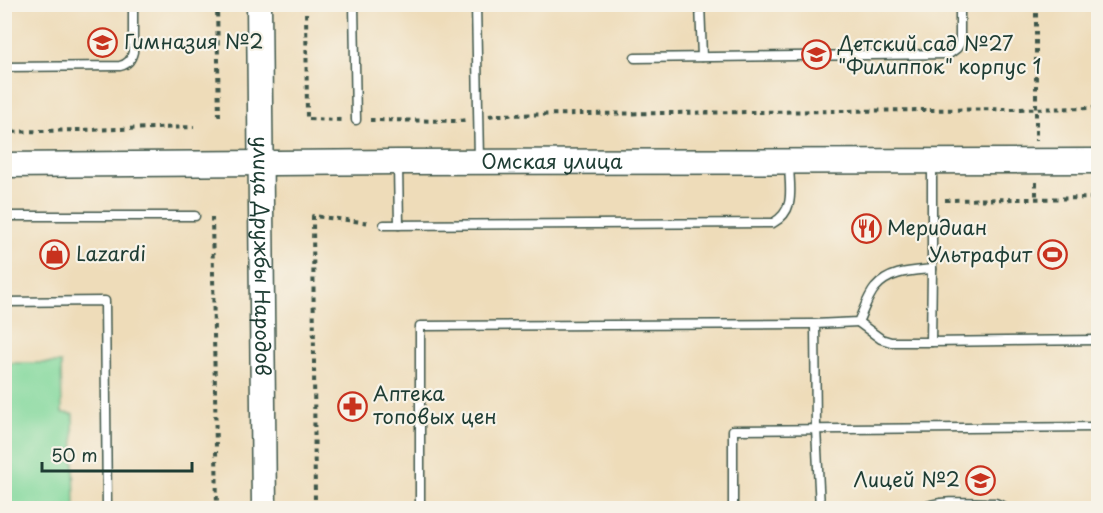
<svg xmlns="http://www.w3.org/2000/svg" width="1103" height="513" font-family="'Playpen Sans',sans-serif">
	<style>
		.green { fill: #82d89c; stroke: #508a68; stroke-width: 1.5 }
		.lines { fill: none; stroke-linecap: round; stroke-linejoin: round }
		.lane-casing { stroke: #3e5548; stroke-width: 11 }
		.secondary-casing { stroke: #3e5548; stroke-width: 27 }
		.path { stroke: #3e5548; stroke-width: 4; stroke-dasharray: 4.5 4.5; stroke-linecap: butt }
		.lane { stroke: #fff; stroke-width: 8 }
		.secondary { stroke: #fff; stroke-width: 24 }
		.labels { text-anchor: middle; stroke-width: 4.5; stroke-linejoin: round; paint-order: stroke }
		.poi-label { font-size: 20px; fill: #1f3d34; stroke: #f7f3e8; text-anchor: start }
		.street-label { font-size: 20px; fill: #1f3d34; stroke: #f7f3e8 }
	</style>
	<rect width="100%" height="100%" fill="#f7f3e8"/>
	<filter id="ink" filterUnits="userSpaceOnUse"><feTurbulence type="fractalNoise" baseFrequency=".0167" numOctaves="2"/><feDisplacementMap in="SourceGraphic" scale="12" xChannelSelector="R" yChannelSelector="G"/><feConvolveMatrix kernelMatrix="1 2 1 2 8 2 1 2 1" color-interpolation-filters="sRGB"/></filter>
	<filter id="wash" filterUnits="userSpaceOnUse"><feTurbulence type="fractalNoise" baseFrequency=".008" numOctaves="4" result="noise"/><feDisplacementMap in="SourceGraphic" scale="24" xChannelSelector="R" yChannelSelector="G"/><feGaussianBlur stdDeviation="1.35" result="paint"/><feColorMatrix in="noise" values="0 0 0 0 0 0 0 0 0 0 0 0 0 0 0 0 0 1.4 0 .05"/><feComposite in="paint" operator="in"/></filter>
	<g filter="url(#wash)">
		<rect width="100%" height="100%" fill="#eedcb9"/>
		<polygon class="green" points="5,363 61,363 62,413 73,414 75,508 10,508 5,503"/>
	</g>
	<g filter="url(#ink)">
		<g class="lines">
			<defs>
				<g id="lane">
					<polyline points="354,4 356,120"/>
					<polyline points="476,4 479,160"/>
					<polyline points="700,4 702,57"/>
					<polyline points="635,58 949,54 957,48 960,43 960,4"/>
					<path d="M4,67L120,66C128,64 131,60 133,52V4"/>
					<polyline points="398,165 399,225"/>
					<polyline points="4,216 195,216"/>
					<path d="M384,225L773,223C797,210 789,187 789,163"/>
					<polyline points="932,269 931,342 1098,340"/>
					<polyline points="4,302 105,301 107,508"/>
					<polyline points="858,322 881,339 891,342 931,342"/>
					<polyline points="420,508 420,326 815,324"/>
					<polyline points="733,508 733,430 1098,427"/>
					<path d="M820,508L816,429L815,324L858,322C863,312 868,296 875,288C889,271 912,271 932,269V164"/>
					<path d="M924,508C937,499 978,503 995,503L1003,506L1005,508"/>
				</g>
				<g id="secondary">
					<path id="s1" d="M259,4L264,508"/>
					<path id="s2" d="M4,165L398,162L1098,161"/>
				</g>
			</defs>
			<use href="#lane" class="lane-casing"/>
			<use href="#secondary" class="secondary-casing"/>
			<g class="path">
				<polyline points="217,4 219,119"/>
				<polyline points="306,4 307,119 344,120"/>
				<polyline points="1036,4 1036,141"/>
				<polyline points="489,116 496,115 1098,108"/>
				<polyline points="370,120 459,121 467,120"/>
				<polyline points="4,132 194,127"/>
				<polyline points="1036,182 1036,199"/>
				<polyline points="945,200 1098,198"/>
				<polyline points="212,217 217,508"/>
				<polyline points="315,508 313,216 371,223"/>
			</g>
			<use href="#lane" class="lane"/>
			<use href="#secondary" class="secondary"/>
		</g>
	</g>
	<defs>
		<symbol id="school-ring" viewBox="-11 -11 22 22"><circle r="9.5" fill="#f7f3e8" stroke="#c8321e" stroke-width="1.5"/><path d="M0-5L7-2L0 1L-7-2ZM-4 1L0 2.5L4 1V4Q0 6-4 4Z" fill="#c8321e"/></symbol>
		<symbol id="restaurant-ring" viewBox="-11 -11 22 22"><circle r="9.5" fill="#f7f3e8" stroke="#c8321e" stroke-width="1.5"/><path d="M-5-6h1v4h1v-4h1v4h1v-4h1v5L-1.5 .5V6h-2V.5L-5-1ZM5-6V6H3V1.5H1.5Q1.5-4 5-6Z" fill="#c8321e"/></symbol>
		<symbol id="shop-ring" viewBox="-11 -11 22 22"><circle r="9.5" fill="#f7f3e8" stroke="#c8321e" stroke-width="1.5"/><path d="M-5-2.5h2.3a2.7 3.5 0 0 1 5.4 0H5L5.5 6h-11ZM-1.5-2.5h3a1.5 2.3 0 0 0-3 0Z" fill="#c8321e"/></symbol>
		<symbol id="stadium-ring" viewBox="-11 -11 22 22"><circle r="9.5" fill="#f7f3e8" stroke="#c8321e" stroke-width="1.5"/><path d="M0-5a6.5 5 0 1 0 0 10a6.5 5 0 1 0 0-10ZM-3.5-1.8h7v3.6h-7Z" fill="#c8321e"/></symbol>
		<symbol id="pharmacy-ring" viewBox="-11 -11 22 22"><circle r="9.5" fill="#f7f3e8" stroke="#c8321e" stroke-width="1.5"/><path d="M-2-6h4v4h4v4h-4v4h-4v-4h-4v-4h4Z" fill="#c8321e"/></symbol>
	</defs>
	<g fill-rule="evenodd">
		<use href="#school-ring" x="86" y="26" width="33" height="33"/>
		<use href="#school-ring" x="800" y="38" width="33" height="33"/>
		<use href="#restaurant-ring" x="850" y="212" width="33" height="33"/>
		<use href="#shop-ring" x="38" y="238" width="33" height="33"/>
		<use href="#stadium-ring" x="1036" y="238" width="33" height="33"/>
		<use href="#pharmacy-ring" x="336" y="390" width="33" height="33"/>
		<use href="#school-ring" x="964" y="464" width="33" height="33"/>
	</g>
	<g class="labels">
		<g class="poi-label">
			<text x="124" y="49">Гимназия №2</text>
			<text x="838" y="51">Детский сад №27<tspan x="838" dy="23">"Филиппок" корпус 1</tspan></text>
			<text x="887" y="235">Меридиан</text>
			<text x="76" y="261">Lazardi</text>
			<text x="1032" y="262" text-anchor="end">Ультрафит</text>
			<text x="373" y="401">Аптека<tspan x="373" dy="23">топовых цен</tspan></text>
			<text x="960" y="487" text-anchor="end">Лицей №2</text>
		</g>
		<g class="street-label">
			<text dy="7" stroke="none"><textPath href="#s2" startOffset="548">Омская улица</textPath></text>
			<text dy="7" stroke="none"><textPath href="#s1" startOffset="252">улица Дружбы Народов</textPath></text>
		</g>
	</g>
	<rect width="1103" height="513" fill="none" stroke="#f7f3e8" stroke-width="24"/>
	<path d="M42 462v9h150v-9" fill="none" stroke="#1f3d34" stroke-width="3"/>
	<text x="51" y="462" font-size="18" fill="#1f3d34" stroke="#f7f3e8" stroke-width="4.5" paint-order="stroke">50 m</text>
</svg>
